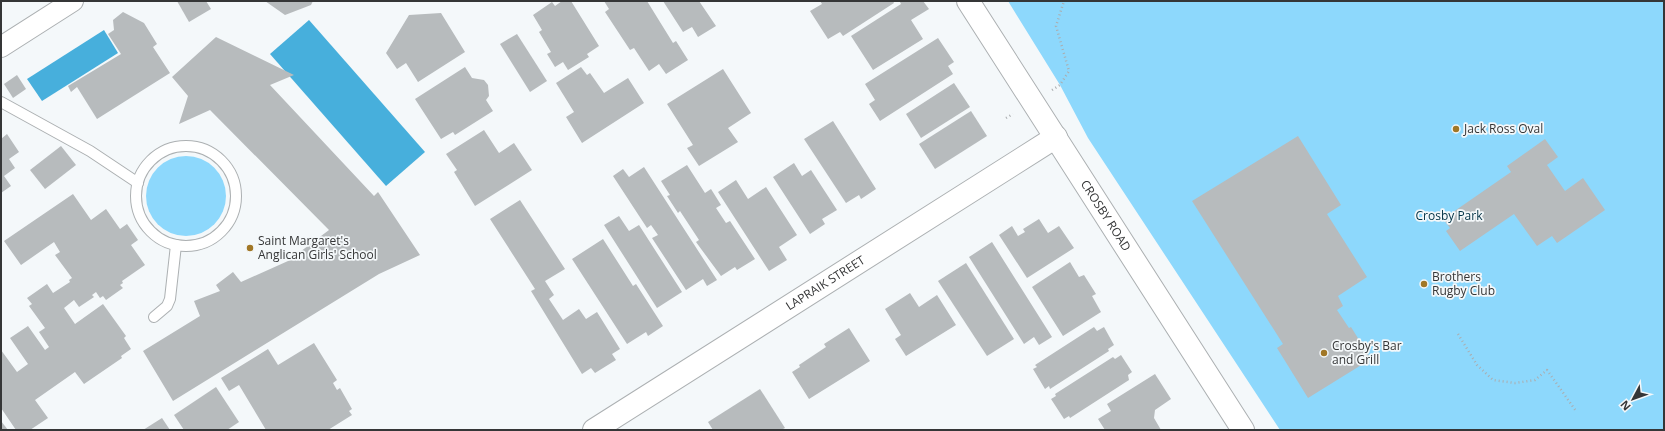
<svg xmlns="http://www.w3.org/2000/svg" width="1665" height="431" font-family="'Open Sans',sans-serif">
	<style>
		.green { fill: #8dd8fc }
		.water { fill: #47afdc }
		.building { fill: #b7bbbd }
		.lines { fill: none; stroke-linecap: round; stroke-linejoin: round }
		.lane-casing { stroke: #acb0b2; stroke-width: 12 }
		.street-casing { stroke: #acb0b2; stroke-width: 22 }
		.secondary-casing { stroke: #acb0b2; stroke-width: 24 }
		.path { stroke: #abaeb0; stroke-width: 2.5; stroke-dasharray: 1 3; stroke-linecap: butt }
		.lane { stroke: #fff; stroke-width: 10 }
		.street { stroke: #fff; stroke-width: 20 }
		.secondary { stroke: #fff; stroke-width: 22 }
		.poi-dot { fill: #a17726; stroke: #f4f8fa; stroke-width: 1.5 }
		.labels { text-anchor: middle; stroke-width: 3.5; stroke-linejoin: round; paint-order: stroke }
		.poi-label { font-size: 12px; fill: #353637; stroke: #f4f8fa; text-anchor: start }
		.street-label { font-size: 12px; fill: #353637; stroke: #f4f8fa }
		.park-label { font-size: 12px; fill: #023245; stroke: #f4f8fa }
	</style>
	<rect width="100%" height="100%" fill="#f4f8fa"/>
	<g class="green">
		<polygon points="1008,1 1664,1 1664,430 1280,430 1088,138 1060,85"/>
		<circle cx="186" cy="196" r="40"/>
	</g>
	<g class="water">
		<polygon points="309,20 425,152 386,186 270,54"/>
		<polygon points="104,30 118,53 42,101 27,79"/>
	</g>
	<g class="building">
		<polygon points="177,1 206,1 211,9 189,22"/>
		<polygon points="265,1 313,1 311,5 285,15"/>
		<polygon points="562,1 571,1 599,46 587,54 589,57 568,70 563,62 555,67 547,54 551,52 539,32 542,30 533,15 552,2 555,6"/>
		<polygon points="604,1 647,1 673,43 676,41 688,60 666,74 659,64 649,71 634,48 630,50 605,12 609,9"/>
		<polygon points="663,1 699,1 716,26 698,37 692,27 683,32"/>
		<polygon points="820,1 893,1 894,3 843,36 840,32 828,39 810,11 822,4"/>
		<polygon points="901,1 923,1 929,9 911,20 923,39 873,70 851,36 901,4 900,2"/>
		<polygon points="123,12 144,23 157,44 153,47 170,73 97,119 77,87 71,92 68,86 121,54 108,34 114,30 113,20"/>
		<polygon points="441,13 465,52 418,82 406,63 397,69 386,53 409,15"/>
		<polygon points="517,34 547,81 530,92 500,44"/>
		<polygon points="216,37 294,75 270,85 374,196 378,192 420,255 379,274 173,401 143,351 200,316 194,301 220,291 216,285 233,272 241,282 288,261 329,230 210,110 179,124 188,96 172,77"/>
		<polygon points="938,38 954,62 948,66 953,74 880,121 869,104 875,100 865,84"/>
		<polygon points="465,67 472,78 484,80 488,85 489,96 486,100 493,111 455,135 453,132 441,139 415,99"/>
		<polygon points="581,67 587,75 590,73 604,93 628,78 644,103 582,143 566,117 574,112 556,83"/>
		<polygon points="723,69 751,113 728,128 738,142 699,166 687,148 693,145 667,104"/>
		<polygon points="17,75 26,89 13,98 4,84"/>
		<polygon points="954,83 970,107 921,138 906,114"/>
		<polygon points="971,111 987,136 935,169 919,144"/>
		<polygon points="833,121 876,189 861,199 859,195 846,203 804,139"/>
		<polygon points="484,130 499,153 514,143 532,170 475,206 454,172 457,170 446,154"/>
		<polygon points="7,134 19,152 9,159 15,168 4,176 11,186 1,193 1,139"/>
		<polygon points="1298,136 1341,205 1327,214 1367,277 1338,296 1343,306 1337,310 1349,328 1351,327 1371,359 1308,398 1277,348 1283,344 1192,201"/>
		<polygon points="1545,139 1558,157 1547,165 1565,191 1583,178 1605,210 1557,243 1552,236 1537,246 1514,214 1460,251 1446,231 1450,228 1443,219 1511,172 1507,166"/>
		<polygon points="61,146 76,165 45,189 30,170"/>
		<polygon points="794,163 802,176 811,170 837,210 822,219 825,224 810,234 773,177"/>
		<polygon points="687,165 705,193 711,189 721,205 716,208 726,223 730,221 755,259 737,270 735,267 721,276 696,242 699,240 680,211 678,213 667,196 670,195 661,181"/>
		<polygon points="644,167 717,280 707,286 703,279 686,290 652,238 658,235 651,225 647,228 613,176 623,169 629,177"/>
		<polygon points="736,180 748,199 766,187 797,235 779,247 787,260 769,271 718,192"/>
		<polygon points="73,194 91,220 106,209 120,229 127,224 138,240 131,245 145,265 122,281 123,283 120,285 123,288 106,300 103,296 100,298 96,292 92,295 94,297 79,307 74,300 64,308 75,324 103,304 126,336 124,338 131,349 121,356 122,358 84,384 75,372 35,400 48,418 30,430 16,430 1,408 1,350 17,372 28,364 10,338 28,326 45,350 49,347 39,332 45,328 29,306 32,304 27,298 47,284 53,293 70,282 69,280 72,278 55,255 60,252 54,242 21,265 4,241"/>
		<polygon points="520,200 565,269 545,281 554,295 549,299 563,320 579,309 586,319 597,312 620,349 612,354 616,360 595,373 591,368 582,374 531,291 535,289 490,219"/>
		<polygon points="619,216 629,231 639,225 682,292 657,308 604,225"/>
		<polygon points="1039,219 1048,233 1059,226 1074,248 1027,278 999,235 1012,226 1018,236 1025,232 1023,229"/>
		<polygon points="603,239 633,286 636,284 663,326 648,336 646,332 627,344 572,259"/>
		<polygon points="992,242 1052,337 1039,345 1034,337 1024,344 969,257"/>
		<polygon points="1070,262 1079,277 1084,275 1096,294 1092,296 1101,312 1063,336 1032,287"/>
		<polygon points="966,263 1014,339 987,356 938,281"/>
		<polygon points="910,293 919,307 937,295 956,325 906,356 895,339 901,335 885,309"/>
		<polygon points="1094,327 1097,331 1104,327 1114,345 1108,349 1109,351 1050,389 1049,386 1045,389 1033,369 1037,367 1035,365"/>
		<polygon points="849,328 870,361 809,399 792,372 800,367 799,365 826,347 824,344"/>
		<polygon points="314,343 337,380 333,383 337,390 340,388 352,409 349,411 352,415 328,430 266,430 239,385 229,391 221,378 268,349 278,365"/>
		<polygon points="1121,355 1132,372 1128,375 1129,380 1070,418 1069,416 1064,419 1051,399 1056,396 1055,394 1113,357 1115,359"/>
		<polygon points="1155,374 1171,399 1155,410 1154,418 1161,430 1105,430 1098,419 1111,411 1107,404"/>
		<polygon points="216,387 239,422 227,430 184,430 174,415"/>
		<polygon points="760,389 785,428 781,430 713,430 708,422"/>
		<polygon points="162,418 170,430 143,430"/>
		<polygon points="1,421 8,430 1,430"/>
	</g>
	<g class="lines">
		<defs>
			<g id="lane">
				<polyline points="1,102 90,151 138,183"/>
				<circle cx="186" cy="196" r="50"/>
				<polyline points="154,317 167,306 170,299 176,245"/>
			</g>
			<polyline id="street" points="1,47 73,1"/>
			<g id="secondary">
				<path id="s1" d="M968,1L1243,430"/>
				<path id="s2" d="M594,430L1056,137"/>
			</g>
		</defs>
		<use href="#lane" class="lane-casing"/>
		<use href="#street" class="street-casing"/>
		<use href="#secondary" class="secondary-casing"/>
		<g class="path">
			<polyline points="1052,90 1060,85 1069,71 1056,26 1064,1"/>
			<polyline points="1006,118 1013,114"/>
			<polyline points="1458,334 1477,365 1493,380 1515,383 1535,380 1547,370 1576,411"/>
		</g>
		<use href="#lane" class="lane"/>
		<use href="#street" class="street"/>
		<use href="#secondary" class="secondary"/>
	</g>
	<g class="poi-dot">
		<circle cx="1456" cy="129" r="4"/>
		<circle cx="250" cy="248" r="4"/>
		<circle cx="1424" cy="284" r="4"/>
		<circle cx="1324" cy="353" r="4"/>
	</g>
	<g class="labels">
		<g class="poi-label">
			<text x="1464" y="133">Jack Ross Oval</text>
			<text x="258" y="245">Saint Margaret's<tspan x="258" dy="14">Anglican Girls' School</tspan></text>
			<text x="1432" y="281">Brothers<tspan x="1432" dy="14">Rugby Club</tspan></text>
			<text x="1332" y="350">Crosby's Bar<tspan x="1332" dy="14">and Grill</tspan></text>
		</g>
		<g class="street-label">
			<text dy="4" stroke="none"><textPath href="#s1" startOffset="255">CROSBY ROAD</textPath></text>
			<text dy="4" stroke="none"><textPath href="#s2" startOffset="274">LAPRAIK STREET</textPath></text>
		</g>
		<g class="park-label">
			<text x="1449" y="220">Crosby Park</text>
		</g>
	</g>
	<rect width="1665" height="431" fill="none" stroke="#353637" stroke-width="4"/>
	<g transform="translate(1633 399) rotate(229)" stroke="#f4f8fa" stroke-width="3" paint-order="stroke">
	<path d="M0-3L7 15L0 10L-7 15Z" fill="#353637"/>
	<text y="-6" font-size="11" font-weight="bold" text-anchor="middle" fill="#353637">N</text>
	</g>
</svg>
